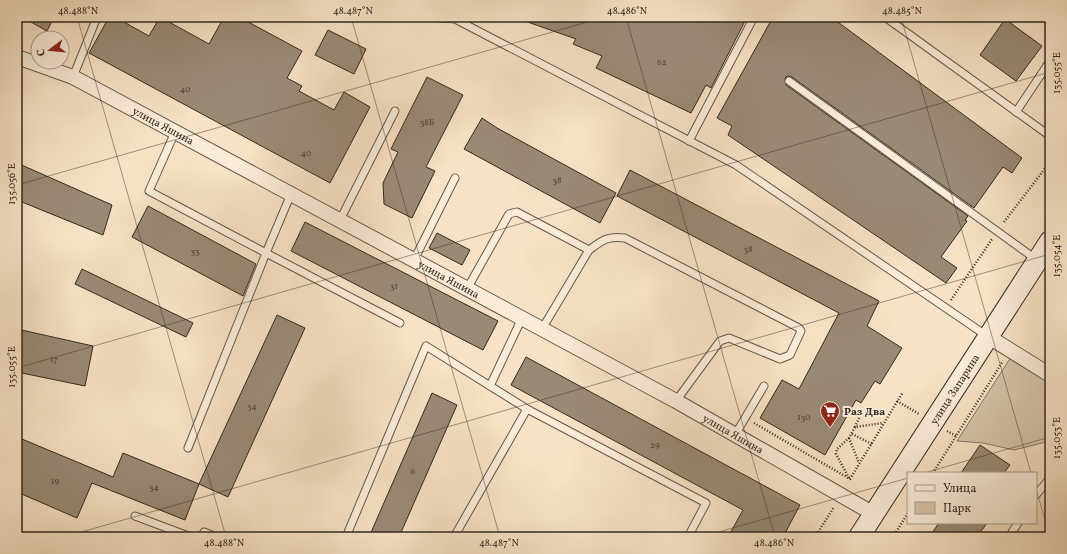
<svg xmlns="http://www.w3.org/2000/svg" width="1067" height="554" font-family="Vollkorn,serif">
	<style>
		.green { fill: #d6c3a9; stroke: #847665 }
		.building { fill: #998a76; stroke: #332a21 }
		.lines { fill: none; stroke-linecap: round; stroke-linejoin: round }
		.lane-casing { stroke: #64584a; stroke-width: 9 }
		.street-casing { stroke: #64584a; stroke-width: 16 }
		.secondary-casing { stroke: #332a21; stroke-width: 22 }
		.path { stroke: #332a21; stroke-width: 2.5; stroke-dasharray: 1 2; stroke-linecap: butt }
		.lane { stroke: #faecd9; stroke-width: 7 }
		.street { stroke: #faecd9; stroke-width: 14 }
		.secondary { stroke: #faecd9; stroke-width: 20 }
		.ticks { fill: none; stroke: #332a21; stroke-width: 1; stroke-opacity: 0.45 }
		.labels { text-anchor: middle; stroke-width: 4; stroke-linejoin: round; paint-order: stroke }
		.number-label { font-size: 9px; fill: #4c4236 }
		.street-label { font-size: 11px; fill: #332a21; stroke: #faecd9 }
		.poi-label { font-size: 11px; font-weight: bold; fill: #332a21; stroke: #faecd9; text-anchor: start }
		.neatline { fill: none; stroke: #332a21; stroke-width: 1.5 }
		.ticks-label { font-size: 10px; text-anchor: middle; fill: #332a21 }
	</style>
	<rect width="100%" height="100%" fill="#f7e2c5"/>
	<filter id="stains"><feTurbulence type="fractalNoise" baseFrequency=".005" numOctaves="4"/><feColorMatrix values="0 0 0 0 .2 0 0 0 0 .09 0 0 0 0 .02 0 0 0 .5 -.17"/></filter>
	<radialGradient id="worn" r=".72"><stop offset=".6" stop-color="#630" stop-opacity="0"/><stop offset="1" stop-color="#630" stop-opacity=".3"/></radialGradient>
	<polygon class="green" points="1011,357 1050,381 1050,441 1014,450 983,443 957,441"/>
	<g class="building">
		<polygon points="22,17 54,17 47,31"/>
		<polygon points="109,17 115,17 149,36 160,17 209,44 224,17 239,17 302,51 287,78 302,86 299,91 334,110 344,92 370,107 330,183 89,53"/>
		<polygon points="519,17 747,17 711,88 706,85 691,113 596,68 602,56 573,44 576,39 519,19"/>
		<polygon points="773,17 831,17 1022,158 1012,173 1003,167 974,208 792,77 787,76 785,78 786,85 968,216 965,220 967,221 941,257 957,268 946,283 728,135 732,126 717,118"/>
		<polygon points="1005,19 1042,46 1016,81 980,55"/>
		<polygon points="328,30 366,49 354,74 315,55"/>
		<polygon points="427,77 463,95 426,167 435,171 412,218 384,204 383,183 398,152 391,149"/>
		<polygon points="482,118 497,128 616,193 600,223 464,149"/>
		<polygon points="17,163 112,205 103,235 17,200"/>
		<polygon points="630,170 879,301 867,326 902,348 880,384 875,381 861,403 856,400 825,455 760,418 782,380 799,389 839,313 617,196"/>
		<polygon points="148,206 256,264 243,296 132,237"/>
		<polygon points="305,222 498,321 483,350 291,251"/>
		<polygon points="437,233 470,250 462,265 429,248"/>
		<polygon points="82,269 193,323 186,337 75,284"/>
		<polygon points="277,315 305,328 228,497 199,484"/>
		<polygon points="17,329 93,346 85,386 17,372"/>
		<polygon points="526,357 800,505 783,537 728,537 743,510 511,385"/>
		<polygon points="432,393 457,405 399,537 369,537"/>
		<polygon points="17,437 113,477 123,453 199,484 185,520 92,483 77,518 17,492"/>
		<polygon points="980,445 1010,465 1004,473 961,473"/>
		<polygon points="939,523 987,523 977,537 929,537"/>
	</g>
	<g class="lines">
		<defs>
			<g id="lane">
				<polyline points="430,17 455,19 736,165 987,336"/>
				<polyline points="885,17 1050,136"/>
				<polyline points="73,77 97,17"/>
				<polyline points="789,81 1037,260"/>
				<polyline points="1016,112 1050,61"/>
				<polyline points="175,132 149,191 266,253 188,448"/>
				<polyline points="689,141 754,17"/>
				<polyline points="291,194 266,253 400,323"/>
				<polyline points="340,220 395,111"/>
				<polyline points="414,260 455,178"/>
				<path d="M467,289L509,214L517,212L589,250C603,240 607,236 625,238L799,328L801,331L790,355L780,359L729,338L720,341L676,401"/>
				<polyline points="542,329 589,250"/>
				<polyline points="490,386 522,318"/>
				<polyline points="735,435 764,386"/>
				<polyline points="1036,495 1050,478"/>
				<polyline points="135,516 191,537"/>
				<polyline points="201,537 204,532 216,537"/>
				<polyline points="346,537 426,346 527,409 706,503 688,537"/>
				<polyline points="454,537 527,409"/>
				<polyline points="1009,537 1018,523"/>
			</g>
			<g id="street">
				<path id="s1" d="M17,57L73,77L676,401L874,514"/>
				<polyline points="989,337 1050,375"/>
			</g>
			<g id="secondary">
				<path id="s2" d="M859,537L1050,241"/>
			</g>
		</defs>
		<use href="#lane" class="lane-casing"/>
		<use href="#street" class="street-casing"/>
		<use href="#secondary" class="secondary-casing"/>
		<g class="path">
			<polyline points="1004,222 1050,162"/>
			<polyline points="951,300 992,239"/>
			<polyline points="897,401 919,414"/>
			<polyline points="754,423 850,479 903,392"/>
			<polyline points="855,427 861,414"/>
			<polyline points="947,431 956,436"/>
			<polyline points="852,434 872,444"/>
			<polyline points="849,438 859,463"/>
			<polyline points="933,473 1003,361"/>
			<polyline points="849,478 836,454 837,449 849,438 855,427 883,423"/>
			<polyline points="815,537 834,507"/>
			<polyline points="893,537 908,513"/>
		</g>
		<use href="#lane" class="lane"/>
		<use href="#street" class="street"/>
		<use href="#secondary" class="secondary"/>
	</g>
	<path class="ticks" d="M77,17L226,537M351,17L500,537M626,17L775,537M901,17L1031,473M17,185L605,17M17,368L1050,72M924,473L1050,437M1036,489L1050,537M64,537L1050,254M701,537L908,478"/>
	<defs>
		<symbol id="supermarket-pin" viewBox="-11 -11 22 30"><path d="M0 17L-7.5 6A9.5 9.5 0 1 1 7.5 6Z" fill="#8f2418" stroke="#faecd9"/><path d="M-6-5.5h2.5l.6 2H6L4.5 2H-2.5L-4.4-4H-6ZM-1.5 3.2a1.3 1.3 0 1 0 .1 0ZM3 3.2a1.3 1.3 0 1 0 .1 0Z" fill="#fff"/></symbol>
	</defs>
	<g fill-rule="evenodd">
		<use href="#supermarket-pin" x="819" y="400" width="22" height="30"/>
	</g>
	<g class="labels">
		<g class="number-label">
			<text x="662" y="65">62</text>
			<text x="185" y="92">40</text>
			<text x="427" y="125">38Б</text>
			<text x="306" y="156">40</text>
			<text x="557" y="183">38</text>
			<text x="748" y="252">38</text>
			<text x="195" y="254">33</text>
			<text x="394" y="289">31</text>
			<text x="54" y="362">17</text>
			<text x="252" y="409">34</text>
			<text x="804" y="420">130</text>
			<text x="655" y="448">29</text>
			<text x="413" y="474">6</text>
			<text x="55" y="484">19</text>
			<text x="154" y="490">34</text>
		</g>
		<g class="street-label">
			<text dy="4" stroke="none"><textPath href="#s1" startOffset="162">улица Яшина</textPath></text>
			<text dy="4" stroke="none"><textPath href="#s1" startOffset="486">улица Яшина</textPath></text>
			<text dy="4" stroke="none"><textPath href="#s2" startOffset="176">улица Запарина</textPath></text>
			<text dy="4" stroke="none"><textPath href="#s1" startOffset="810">улица Яшина</textPath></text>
		</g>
		<g class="poi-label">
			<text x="844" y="415">Раз Два</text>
		</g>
	</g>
	<rect width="1067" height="554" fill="none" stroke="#f7e2c5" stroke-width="44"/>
	<rect x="907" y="472" width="130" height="52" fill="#faecd9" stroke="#aa9e8f"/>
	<rect x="915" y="485" width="20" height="6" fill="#faecd9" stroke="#aa9e8f"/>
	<text x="943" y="492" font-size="12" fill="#332a21">Улица</text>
	<rect x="915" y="502" width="20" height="12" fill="#d6c3a9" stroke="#aa9e8f"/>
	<text x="943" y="512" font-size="12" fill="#332a21">Парк</text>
	<g transform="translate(50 50) rotate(254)"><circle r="19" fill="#faecd9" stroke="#aa9e8f"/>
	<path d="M0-3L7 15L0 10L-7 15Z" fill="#8f2418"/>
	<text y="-6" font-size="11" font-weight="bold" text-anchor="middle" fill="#332a21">С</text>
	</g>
	<rect x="22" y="22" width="1023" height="510" class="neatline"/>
	<g class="ticks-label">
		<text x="78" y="14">48.488°N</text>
		<text x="353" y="14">48.487°N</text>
		<text x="627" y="14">48.486°N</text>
		<text x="902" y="14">48.485°N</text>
		<text transform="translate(1056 73) rotate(-90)" y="4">135.055°E</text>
		<text transform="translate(11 184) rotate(-90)" y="4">135.056°E</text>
		<text transform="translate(1056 256) rotate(-90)" y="4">135.054°E</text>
		<text transform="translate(11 367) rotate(-90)" y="4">135.055°E</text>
		<text transform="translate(1056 438) rotate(-90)" y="4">135.053°E</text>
		<text x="224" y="546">48.488°N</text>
		<text x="499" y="546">48.487°N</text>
		<text x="774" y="546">48.486°N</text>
	</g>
	<rect width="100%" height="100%" filter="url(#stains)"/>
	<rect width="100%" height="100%" fill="url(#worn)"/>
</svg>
